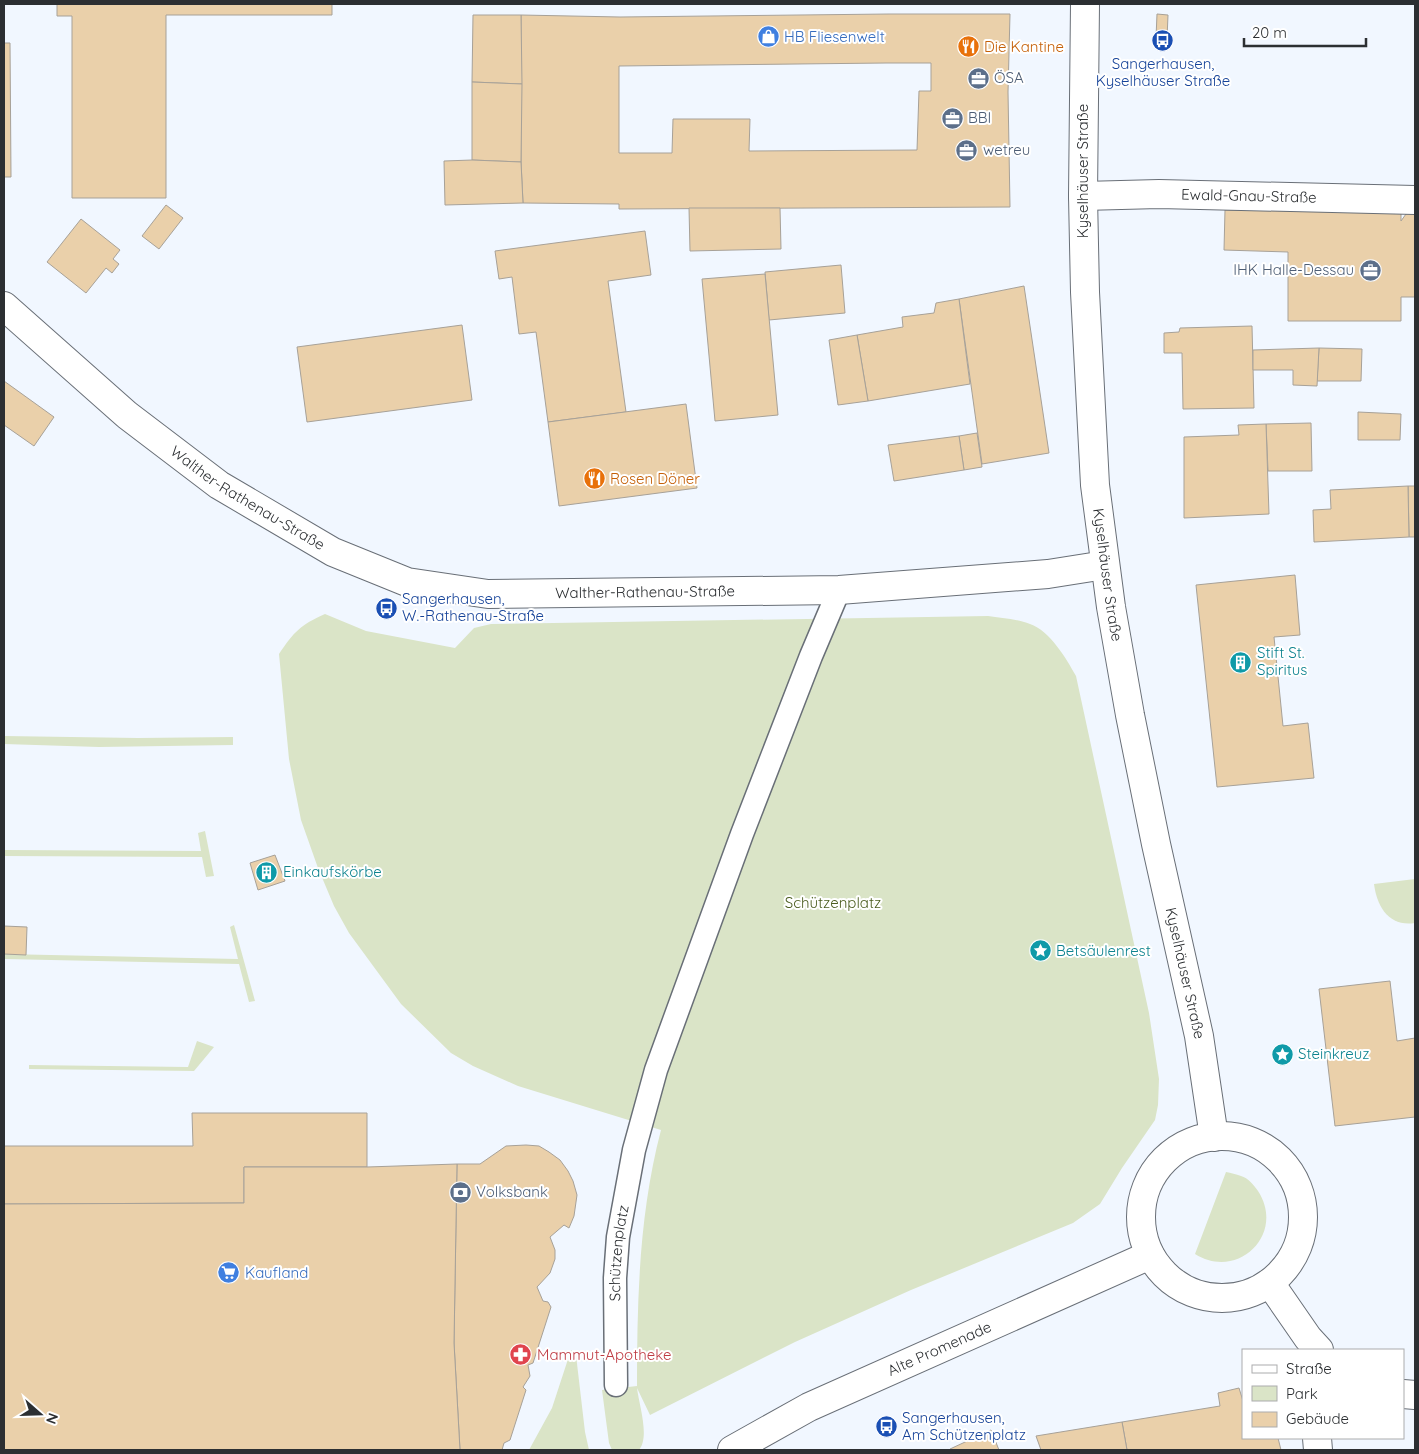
<svg xmlns="http://www.w3.org/2000/svg" width="1419" height="1454" font-family="Quicksand,sans-serif">
	<style>
		.green { fill: #dae4c7 }
		.building { fill: #ead0aa; stroke: #a7a198; fill-rule: evenodd }
		.lines { fill: none; stroke-linecap: round; stroke-linejoin: round }
		.lane-casing { stroke: #696f77; stroke-width: 25 }
		.street-casing { stroke: #696f77; stroke-width: 30 }
		.secondary-casing { stroke: #696f77; stroke-width: 30 }
		.lane { stroke: #fff; stroke-width: 22 }
		.street { stroke: #fff; stroke-width: 28 }
		.secondary { stroke: #fff; stroke-width: 28 }
		.labels { text-anchor: middle; stroke-width: 4; stroke-linejoin: round; paint-order: stroke }
		.shop-label { font-size: 15px; fill: #366cbe; stroke: #fff; text-anchor: start }
		.food-label { font-size: 15px; fill: #c56008; stroke: #fff; text-anchor: start }
		.transit-label { font-size: 15px; fill: #164399; stroke: #fff; text-anchor: start }
		.service-label { font-size: 15px; fill: #4e5e75; stroke: #fff; text-anchor: start }
		.street-label { font-size: 15px; fill: #2c2f32; stroke: #fff }
		.culture-label { font-size: 15px; fill: #0d838f; stroke: #fff; text-anchor: start }
		.park-label { font-size: 15px; fill: #4a5c1e; stroke: #fff }
		.health-label { font-size: 15px; fill: #be3a42; stroke: #fff; text-anchor: start }
	</style>
	<rect width="100%" height="100%" fill="#f1f7ff"/>
	<g class="green">
		<path d="M325,614L366,631L455,648L474,628L491,624L988,616C1001,618 1017,619 1030,624C1050,631 1066,658 1076,676L1149,1013L1159,1079L1158,1105L1155,1120L1122,1168L1100,1204L1073,1223L911,1290L795,1342L650,1415L637,1388C639,1405 650,1437 639,1450H612L609,1443L602,1390L637,1386C637,1300 639,1214 661,1130L518,1086L473,1066L451,1053L401,1004L349,933L334,906L318,868L301,820L289,759L279,654C294,632 300,625 325,614Z"/>
		<polygon points="4,736 138,738 233,737 233,745 99,747 4,744"/>
		<polygon points="205,831 214,876 206,877 202,857 4,856 4,850 201,851 198,833"/>
		<path d="M1415,879V923C1389,927 1377,907 1374,884Z"/>
		<polygon points="234,925 255,1001 249,1002 239,964 4,959 4,954 238,959 230,927"/>
		<polygon points="197,1041 214,1047 194,1071 29,1069 29,1065 188,1067"/>
		<path d="M1226,1172C1231,1173 1236,1174 1241,1176C1248,1178 1254,1185 1258,1191C1286,1234 1238,1281 1195,1254Z"/>
		<polygon points="571,1350 576,1355 585,1432 589,1450 529,1450 552,1408"/>
	</g>
	<g class="building">
		<polygon points="57,4 332,4 332,15 166,15 166,198 72,198 72,16 57,16"/>
		<path d="M889,14H1010L1008,92L1010,207L619,209V204L523,203L521,162V15L620,17ZM886,63H931V91H919L917,150L749,151L750,119H673L672,153H619V66Z"/>
		<polygon points="1157,14 1168,15 1167,39 1156,38"/>
		<polygon points="473,15 521,15 522,84 472,82"/>
		<polygon points="4,43 10,43 11,177 4,177"/>
		<polygon points="472,82 522,84 521,162 472,160"/>
		<polygon points="472,160 521,162 523,203 445,205 444,161"/>
		<polygon points="166,205 183,218 159,249 142,236"/>
		<polygon points="689,208 780,208 781,249 690,251"/>
		<polygon points="1225,210 1401,212 1401,221 1406,214 1415,212 1415,297 1401,297 1401,321 1288,321 1288,252 1224,250"/>
		<polygon points="81,219 120,250 113,259 119,264 112,273 106,268 86,293 47,262"/>
		<polygon points="645,231 651,275 608,281 626,412 548,422 536,332 519,334 512,277 499,279 495,251"/>
		<polygon points="841,265 845,313 769,320 765,272"/>
		<polygon points="765,274 778,415 715,421 702,279"/>
		<polygon points="1024,286 1049,453 982,464 959,299"/>
		<polygon points="959,299 970,384 868,401 857,335 903,327 902,317 934,313 936,303"/>
		<polygon points="462,325 472,400 307,422 297,347"/>
		<polygon points="1252,326 1254,408 1183,409 1182,353 1164,353 1164,333 1179,332 1180,328"/>
		<polygon points="857,335 868,401 838,405 829,340"/>
		<polygon points="1319,348 1362,349 1361,381 1317,381"/>
		<polygon points="1319,348 1317,386 1293,385 1293,370 1253,370 1253,350"/>
		<polygon points="4,381 54,417 34,446 4,425"/>
		<polygon points="686,404 697,488 559,506 548,422"/>
		<polygon points="1358,412 1401,414 1400,440 1358,440"/>
		<polygon points="1311,423 1312,471 1268,471 1266,424"/>
		<polygon points="1266,424 1269,514 1184,518 1184,437 1239,435 1238,425"/>
		<polygon points="977,433 982,467 964,470 959,436"/>
		<polygon points="959,436 964,470 894,481 888,445"/>
		<polygon points="1408,486 1415,486 1415,537 1409,537"/>
		<polygon points="1408,486 1409,537 1314,542 1313,510 1331,509 1330,490"/>
		<polygon points="1295,575 1300,635 1274,637 1283,726 1308,723 1314,778 1217,787 1196,585"/>
		<polygon points="275,855 285,881 258,890 250,863"/>
		<polygon points="4,926 27,927 26,955 4,954"/>
		<polygon points="1390,981 1397,1041 1415,1038 1415,1117 1335,1126 1319,989"/>
		<polygon points="192,1113 367,1113 367,1167 244,1167 244,1203 4,1204 4,1146 193,1146"/>
		<polygon points="526,1145 539,1146 549,1152 560,1160 568,1171 573,1181 577,1195 574,1216 569,1228 564,1225 550,1237 555,1250 555,1259 550,1273 537,1287 543,1301 548,1302 551,1307 533,1363 528,1365 530,1376 523,1387 526,1390 510,1440 504,1443 502,1450 460,1450 454,1343 457,1164 480,1164 506,1146"/>
		<polygon points="457,1164 454,1343 460,1450 4,1450 4,1204 244,1203 244,1167 367,1167"/>
		<polygon points="1239,1388 1243,1401 1243,1438 1278,1438 1281,1450 1127,1450 1122,1422 1220,1406 1218,1393"/>
		<polygon points="1122,1422 1127,1450 1041,1450 1036,1436"/>
		<polygon points="991,1430 999,1450 950,1450 950,1449"/>
	</g>
	<g class="lines">
		<defs>
			<g id="lane">
				<path id="s1" d="M616,1385L615,1278L618,1237L634,1150L656,1070L742,834L811,656L839,590"/>
			</g>
			<g id="street">
				<path id="s2" d="M1083,196L1159,194L1415,200"/>
				<path id="s3" d="M4,306L127,415L219,485L333,552L407,582L488,594L839,590L1048,574L1105,565"/>
				<polyline points="1317,1438 1318,1450"/>
			</g>
			<g id="secondary">
				<path id="s4" d="M1085,4L1083,196L1085,292L1095,485L1111,607L1130,715L1156,844L1199,1036L1214,1137"/>
				<circle cx="1222" cy="1217" r="81"/>
				<polyline points="1270,1283 1308,1338 1319,1350"/>
				<polyline points="1403,1394 1415,1395"/>
				<path id="s5" d="M732,1450L809,1407L1150,1255"/>
			</g>
		</defs>
		<use href="#lane" class="lane-casing"/>
		<use href="#street" class="street-casing"/>
		<use href="#secondary" class="secondary-casing"/>
		<use href="#lane" class="lane"/>
		<use href="#street" class="street"/>
		<use href="#secondary" class="secondary"/>
	</g>
	<defs>
		<symbol id="shop-disc" viewBox="-11 -11 22 22"><circle r="9.5" fill="#3f7fe0" stroke="#fff"/><path d="M-5-2.5h2.3a2.7 3.5 0 0 1 5.4 0H5L5.5 6h-11ZM-1.5-2.5h3a1.5 2.3 0 0 0-3 0Z" fill="#fff"/></symbol>
		<symbol id="bus-disc" viewBox="-11 -11 22 22"><circle r="9.5" fill="#1a4fb4" stroke="#fff"/><path d="M-5-6H5V4H4V6H2V4H-2V6H-4V4H-5ZM-3.5-4V0h7V-4ZM-3.5 1.2v1.5H-2V1.2ZM2 1.2v1.5H3.5V1.2Z" fill="#fff"/></symbol>
		<symbol id="restaurant-disc" viewBox="-11 -11 22 22"><circle r="9.5" fill="#e8710a" stroke="#fff"/><path d="M-5-6h1v4h1v-4h1v4h1v-4h1v5L-1.5 .5V6h-2V.5L-5-1ZM5-6V6H3V1.5H1.5Q1.5-4 5-6Z" fill="#fff"/></symbol>
		<symbol id="office-disc" viewBox="-11 -11 22 22"><circle r="9.5" fill="#5c6f8a" stroke="#fff"/><path d="M-6-3h4V-5.5h4V-3h4V5H-6ZM-1-4.5V-3h2v-1.5ZM-6 0V1H6V0Z" fill="#fff"/></symbol>
		<symbol id="building-disc" viewBox="-11 -11 22 22"><circle r="9.5" fill="#0f9aa8" stroke="#fff"/><path d="M-4-6H4V6H1V3H-1V6H-4ZM-2.5-4.3h1.7v1.8h-1.7ZM.8-4.3h1.7v1.8H.8ZM-2.5-1h1.7V.8h-1.7ZM.8-1h1.7V.8H.8Z" fill="#fff"/></symbol>
		<symbol id="sight-disc" viewBox="-11 -11 22 22"><circle r="9.5" fill="#0f9aa8" stroke="#fff"/><path d="M0-6L1.8-2.2L6-1.7L2.9 1.2L3.7 5.4L0 3.3L-3.7 5.4L-2.9 1.2L-6-1.7L-1.8-2.2Z" fill="#fff"/></symbol>
		<symbol id="bank-disc" viewBox="-11 -11 22 22"><circle r="9.5" fill="#5c6f8a" stroke="#fff"/><path d="M-6-4H6V4H-6ZM0-2.3a2.3 2.3 0 1 0 0 4.6a2.3 2.3 0 1 0 0-4.6Z" fill="#fff"/></symbol>
		<symbol id="supermarket-disc" viewBox="-11 -11 22 22"><circle r="9.5" fill="#3f7fe0" stroke="#fff"/><path d="M-6-5.5h2.5l.6 2H6L4.5 2H-2.5L-4.4-4H-6ZM-1.5 3.2a1.3 1.3 0 1 0 .1 0ZM3 3.2a1.3 1.3 0 1 0 .1 0Z" fill="#fff"/></symbol>
		<symbol id="pharmacy-disc" viewBox="-11 -11 22 22"><circle r="9.5" fill="#e0444e" stroke="#fff"/><path d="M-2-6h4v4h4v4h-4v4h-4v-4h-4v-4h4Z" fill="#fff"/></symbol>
	</defs>
	<g fill-rule="evenodd">
		<use href="#shop-disc" x="756" y="24" width="25" height="25"/>
		<use href="#bus-disc" x="1150" y="28" width="25" height="25"/>
		<use href="#restaurant-disc" x="956" y="34" width="25" height="25"/>
		<use href="#office-disc" x="966" y="66" width="25" height="25"/>
		<use href="#office-disc" x="940" y="106" width="25" height="25"/>
		<use href="#office-disc" x="954" y="138" width="25" height="25"/>
		<use href="#office-disc" x="1358" y="258" width="25" height="25"/>
		<use href="#restaurant-disc" x="582" y="466" width="25" height="25"/>
		<use href="#bus-disc" x="374" y="596" width="25" height="25"/>
		<use href="#building-disc" x="1228" y="650" width="25" height="25"/>
		<use href="#building-disc" x="254" y="860" width="25" height="25"/>
		<use href="#sight-disc" x="1028" y="938" width="25" height="25"/>
		<use href="#sight-disc" x="1270" y="1042" width="25" height="25"/>
		<use href="#bank-disc" x="448" y="1180" width="25" height="25"/>
		<use href="#supermarket-disc" x="216" y="1260" width="25" height="25"/>
		<use href="#pharmacy-disc" x="508" y="1342" width="25" height="25"/>
		<use href="#bus-disc" x="874" y="1414" width="25" height="25"/>
	</g>
	<g class="labels">
		<g class="shop-label">
			<text x="784" y="42">HB Fliesenwelt</text>
			<text x="245" y="1278">Kaufland</text>
		</g>
		<g class="food-label">
			<text x="984" y="52">Die Kantine</text>
			<text x="610" y="484">Rosen Döner</text>
		</g>
		<g class="transit-label">
			<text x="1163" y="69" text-anchor="middle">Sangerhausen,<tspan x="1163" dy="17">Kyselhäuser Straße</tspan></text>
			<text x="402" y="604">Sangerhausen,<tspan x="402" dy="17">W.-Rathenau-Straße</tspan></text>
			<text x="902" y="1423">Sangerhausen,<tspan x="902" dy="17">Am Schützenplatz</tspan></text>
		</g>
		<g class="service-label">
			<text x="994" y="83">ÖSA</text>
			<text x="968" y="123">BBI</text>
			<text x="983" y="155">wetreu</text>
			<text x="1354" y="275" text-anchor="end">IHK Halle-Dessau</text>
			<text x="476" y="1197">Volksbank</text>
		</g>
		<g class="street-label">
			<text transform="translate(1083 171) rotate(-90)" y="5">Kyselhäuser Straße</text>
			<text dy="5" stroke="none"><textPath href="#s2" startOffset="166">Ewald-Gnau-Straße</textPath></text>
			<text dy="5" stroke="none"><textPath href="#s3" startOffset="311">Walther-Rathenau-Straße</textPath></text>
			<text dy="5" stroke="none"><textPath href="#s4" startOffset="572">Kyselhäuser Straße</textPath></text>
			<text dy="5" stroke="none"><textPath href="#s3" startOffset="731">Walther-Rathenau-Straße</textPath></text>
			<text dy="5" stroke="none"><textPath href="#s4" startOffset="978">Kyselhäuser Straße</textPath></text>
			<text dy="5" stroke="none"><textPath href="#s1" startOffset="132">Schützenplatz</textPath></text>
			<text dy="5" stroke="none"><textPath href="#s5" startOffset="231">Alte Promenade</textPath></text>
		</g>
		<g class="culture-label">
			<text x="1257" y="658">Stift St.<tspan x="1257" dy="17">Spiritus</tspan></text>
			<text x="283" y="877">Einkaufskörbe</text>
			<text x="1056" y="956">Betsäulenrest</text>
			<text x="1298" y="1059">Steinkreuz</text>
		</g>
		<g class="park-label">
			<text x="833" y="908">Schützenplatz</text>
		</g>
		<g class="health-label">
			<text x="537" y="1360">Mammut-Apotheke</text>
		</g>
	</g>
	<rect width="1419" height="1454" fill="none" stroke="#2c2f32" stroke-width="10"/>
	<rect x="1242" y="1349" width="162" height="90" fill="#ffffff" stroke="#abacad"/>
	<rect x="1252" y="1365" width="25" height="8" fill="#ffffff" stroke="#abacad"/>
	<text x="1286" y="1374" font-size="15" fill="#2c2f32">Straße</text>
	<rect x="1252" y="1386" width="25" height="15" fill="#dae4c7" stroke="#abacad"/>
	<text x="1286" y="1399" font-size="15" fill="#2c2f32">Park</text>
	<rect x="1252" y="1412" width="25" height="15" fill="#ead0aa" stroke="#abacad"/>
	<text x="1286" y="1424" font-size="15" fill="#2c2f32">Gebäude</text>
	<g transform="translate(40 1414) rotate(110)" stroke="#ffffff" stroke-width="4" paint-order="stroke">
	<path d="M0-4L9 19L0 12L-9 19Z" fill="#2c2f32"/>
	<text y="-8" font-size="14" font-weight="bold" text-anchor="middle" fill="#2c2f32">N</text>
	</g>
	<path d="M1244 38v8h122v-8" fill="none" stroke="#2c2f32" stroke-width="2.5"/>
	<text x="1252" y="38" font-size="15" fill="#2c2f32" stroke="#ffffff" stroke-width="4" paint-order="stroke">20 m</text>
</svg>
